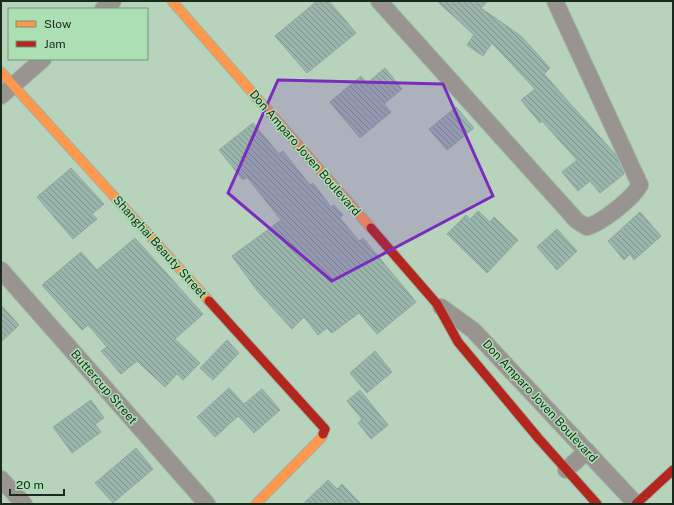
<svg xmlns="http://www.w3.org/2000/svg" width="674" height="505" font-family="'Public Sans',sans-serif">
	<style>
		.building { fill: url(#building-back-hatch); stroke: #8ea9a0 }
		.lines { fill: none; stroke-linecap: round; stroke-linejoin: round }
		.street-casing { stroke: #9eb2a0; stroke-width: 18 }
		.slow-casing { stroke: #9eb2a0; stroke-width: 11 }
		.jam-casing { stroke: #9eb2a0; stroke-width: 11 }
		.street { stroke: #99948f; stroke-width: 16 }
		.slow { stroke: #ff974d; stroke-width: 9 }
		.jam { stroke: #b3261e; stroke-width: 9 }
		.marked { fill: #7b2cbf; fill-opacity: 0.2; stroke: #7b2cbf; stroke-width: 3; stroke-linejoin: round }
		.labels { text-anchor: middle; stroke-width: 3; stroke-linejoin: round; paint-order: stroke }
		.street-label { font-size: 12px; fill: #182b1b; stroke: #acdfb3 }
	</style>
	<defs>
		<pattern id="building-back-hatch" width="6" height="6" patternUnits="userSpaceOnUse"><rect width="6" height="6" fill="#9ab5ac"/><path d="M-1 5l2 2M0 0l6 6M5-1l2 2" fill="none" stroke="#7d938b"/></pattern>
	</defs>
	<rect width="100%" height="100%" fill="#b8d3bb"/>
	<g class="building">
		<polygon points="317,1 329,1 356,33 307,73 275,36"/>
		<polygon points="437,1 488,1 481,8 521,36 550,68 544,74 615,154 624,174 600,193 590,181 578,191 562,172 577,160 542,121 540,123 521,100 535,89 492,43 483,56 467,45 474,35"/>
		<polygon points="385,68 402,89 384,104 391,112 360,138 330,102 361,76 367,83"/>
		<polygon points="456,107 474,128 447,150 429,129"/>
		<polygon points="253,123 279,154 283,151 310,185 313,183 331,207 334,205 343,215 340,218 359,241 363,238 416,302 377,334 359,313 332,333 327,328 318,335 304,317 292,329 259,293 232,256 281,220 247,177 243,180 219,150"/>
		<polygon points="71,168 104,204 92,214 97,219 73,239 37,197"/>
		<polygon points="478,211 490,222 494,217 518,240 487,273 447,234 466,215 470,219"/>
		<polygon points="640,212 661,236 634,260 630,254 624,260 608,241"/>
		<polygon points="557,229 577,251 557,270 537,247"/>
		<polygon points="135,238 203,314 175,339 200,363 183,380 177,374 165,387 137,361 121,374 101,351 107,347 88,325 82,330 42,285 81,252 97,270"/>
		<polygon points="1,305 19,325 1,342"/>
		<polygon points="227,340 239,353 213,380 200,368"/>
		<polygon points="375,351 392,372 367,393 350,373"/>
		<polygon points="229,388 244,404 262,389 280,410 254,433 238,416 215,437 197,417"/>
		<polygon points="360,390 388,425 371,439 358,423 362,419 347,401"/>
		<polygon points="91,400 104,418 95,424 101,432 72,453 53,427"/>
		<polygon points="136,448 153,469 113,503 95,483"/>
		<polygon points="328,480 337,489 342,484 361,504 303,504"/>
	</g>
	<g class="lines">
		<defs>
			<g id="street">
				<path d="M379,1L577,221L587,227C603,222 632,199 640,185L555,1"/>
				<polyline points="103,9 113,1"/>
				<polyline points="1,96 43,59"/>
				<polyline points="1,270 207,504"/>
				<polyline points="441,307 473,330 636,504"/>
				<polyline points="566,470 587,451"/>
				<polyline points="1,479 24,504"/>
			</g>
			<g id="slow">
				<polyline points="172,1 371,228"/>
				<polyline points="1,72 209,301"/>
				<polyline points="256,504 322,437 323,434"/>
			</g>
			<g id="jam">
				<polyline points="371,228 437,304 458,342 539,439 597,504"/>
				<polyline points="209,301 325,429 323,434"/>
				<polyline points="636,504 673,470"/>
			</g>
		</defs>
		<use href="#street" class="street-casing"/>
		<use href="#slow" class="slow-casing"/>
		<use href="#jam" class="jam-casing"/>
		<use href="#street" class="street"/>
		<use href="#slow" class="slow"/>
		<use href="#jam" class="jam"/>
	</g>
	<path class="marked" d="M278,80L443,84L493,196L332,281L228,193Z"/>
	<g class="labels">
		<g class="street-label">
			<text transform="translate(305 153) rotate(49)" y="4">Don Amparo Joven Boulevard</text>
			<text transform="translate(160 247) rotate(48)" y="4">Shanghai Beauty Street</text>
			<text transform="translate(104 387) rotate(49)" y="4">Buttercup Street</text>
			<text transform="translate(540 401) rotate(47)" y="4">Don Amparo Joven Boulevard</text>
		</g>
	</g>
	<rect width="674" height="505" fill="none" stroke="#182b1b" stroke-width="4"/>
	<rect x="8" y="8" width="140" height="52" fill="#acdfb3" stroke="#719776"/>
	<rect x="16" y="21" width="20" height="6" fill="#ff974d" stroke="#719776"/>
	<text x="44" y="28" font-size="12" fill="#182b1b">Slow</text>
	<rect x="16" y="41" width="20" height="6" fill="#b3261e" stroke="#719776"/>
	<text x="44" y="48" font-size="12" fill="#182b1b">Jam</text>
	<path d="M10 489v6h54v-6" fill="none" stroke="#182b1b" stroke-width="2"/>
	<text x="16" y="489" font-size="12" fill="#182b1b" stroke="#acdfb3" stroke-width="3" paint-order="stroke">20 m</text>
</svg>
